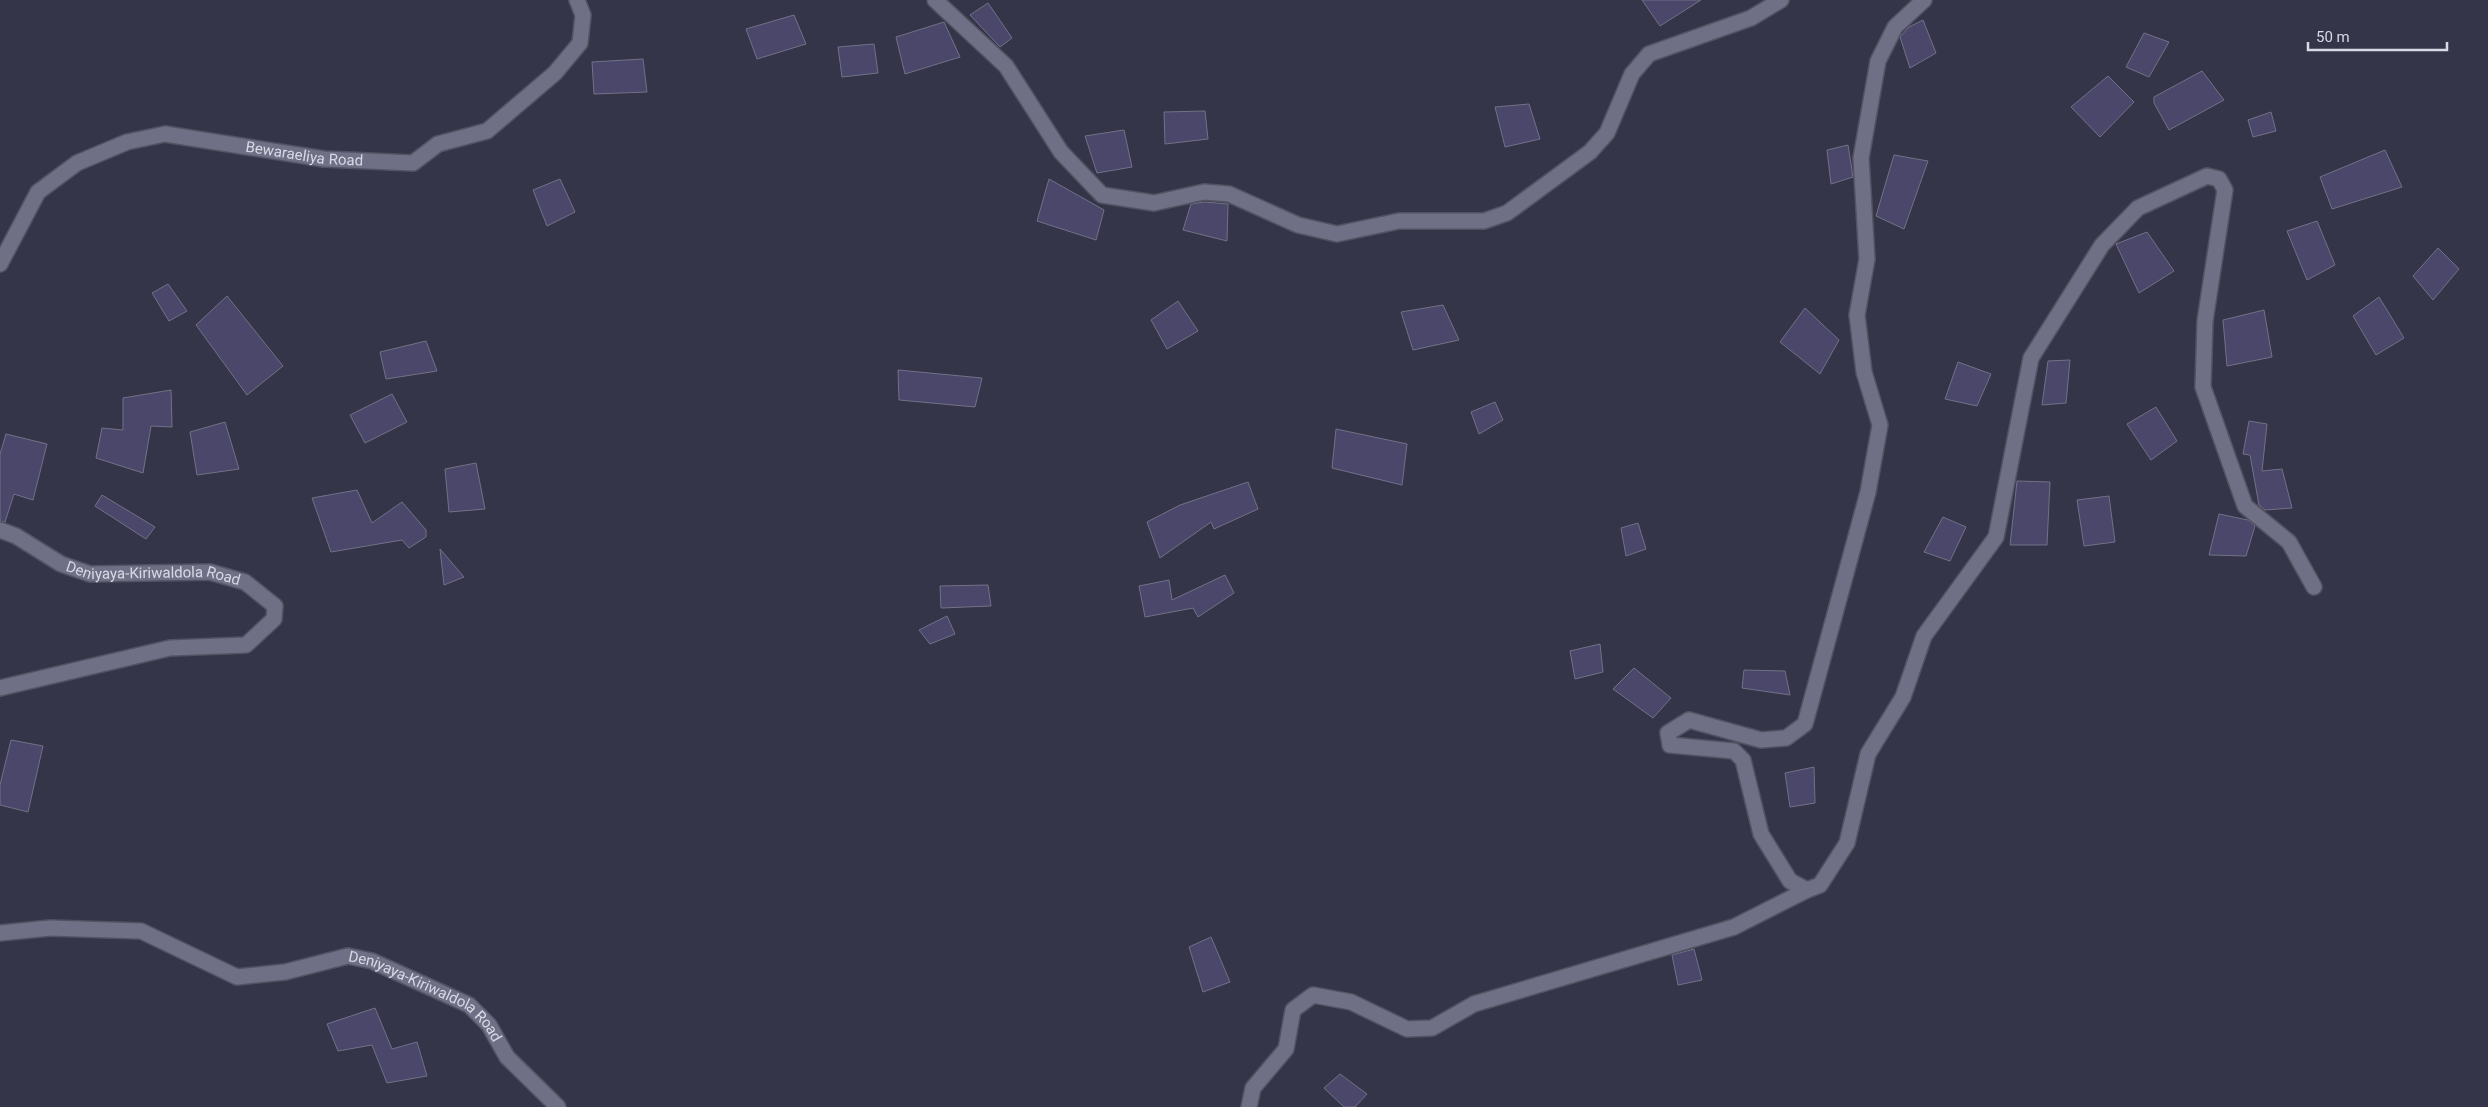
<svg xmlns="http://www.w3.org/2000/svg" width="2488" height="1107" font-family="Roboto,sans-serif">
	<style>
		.building { fill: #4a476a; stroke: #727187 }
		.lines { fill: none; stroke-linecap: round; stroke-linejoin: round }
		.minor-casing { stroke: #515262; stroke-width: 18 }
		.tertiary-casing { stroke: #515262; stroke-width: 18 }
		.minor { stroke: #6f6f85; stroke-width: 15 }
		.tertiary { stroke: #6f6f85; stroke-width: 15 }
		.labels { text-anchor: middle; stroke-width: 4; stroke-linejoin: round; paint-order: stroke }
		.street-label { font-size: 15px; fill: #d8d9e5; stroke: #353549 }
	</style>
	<rect width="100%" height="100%" fill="#353549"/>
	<g class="building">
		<polygon points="1642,0 1701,0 1660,26"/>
		<polygon points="988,3 1012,38 1000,47 970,15"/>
		<polygon points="794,15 806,44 757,59 746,29"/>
		<polygon points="1923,20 1936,53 1910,68 1900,37 1909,27"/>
		<polygon points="944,22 960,57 905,74 896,37"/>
		<polygon points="2144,33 2169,42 2149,77 2126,67"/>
		<polygon points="874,44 878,73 842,77 838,47"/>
		<polygon points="643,59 647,92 594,94 592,62"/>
		<polygon points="2202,71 2224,100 2169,130 2154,103 2154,97"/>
		<polygon points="2108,76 2134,102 2100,137 2071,107"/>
		<polygon points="1529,104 1540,139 1505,147 1495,107"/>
		<polygon points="1205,111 1208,139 1165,144 1164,112"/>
		<polygon points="2271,112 2276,131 2253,137 2248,120"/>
		<polygon points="1124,130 1132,167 1097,173 1085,136"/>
		<polygon points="1848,145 1853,177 1831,184 1827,150"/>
		<polygon points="2385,150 2402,187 2332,209 2320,177"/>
		<polygon points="1894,155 1928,161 1904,229 1876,216"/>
		<polygon points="560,179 575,212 547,226 533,190"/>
		<polygon points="1049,179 1104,210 1096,240 1037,221"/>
		<polygon points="1204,202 1228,204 1227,241 1183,230 1191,204"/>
		<polygon points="2317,221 2335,265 2307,280 2287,231"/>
		<polygon points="2147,232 2174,271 2139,293 2116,244"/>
		<polygon points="2438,248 2459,269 2433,300 2413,276"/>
		<polygon points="168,284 187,311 169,321 152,293"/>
		<polygon points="227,296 283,366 247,395 196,325"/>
		<polygon points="2379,297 2404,338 2376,355 2353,316"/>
		<polygon points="1178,301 1198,331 1167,349 1151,320"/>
		<polygon points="1443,305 1459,340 1413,350 1401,312"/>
		<polygon points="1805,308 1839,340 1820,374 1780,342"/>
		<polygon points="2264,310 2272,357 2227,366 2223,320"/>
		<polygon points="426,341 437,371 386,379 380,352"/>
		<polygon points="2070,360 2066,403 2042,405 2048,361"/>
		<polygon points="1958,362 1991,374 1977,406 1945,399"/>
		<polygon points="898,370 982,378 975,407 899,400"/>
		<polygon points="171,390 172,427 151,426 143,473 96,458 102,428 123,430 123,398"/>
		<polygon points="392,394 407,422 365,443 350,415"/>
		<polygon points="1495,402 1503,420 1479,434 1471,412"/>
		<polygon points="2156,407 2177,441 2151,460 2127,424"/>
		<polygon points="2249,421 2267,424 2262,471 2282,469 2292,508 2265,510 2259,505 2250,455 2243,454"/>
		<polygon points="225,422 239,469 197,475 190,432"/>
		<polygon points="1336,429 1407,444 1402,485 1332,468"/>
		<polygon points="6,434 47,444 33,500 14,494 5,522 0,521 0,454"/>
		<polygon points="476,463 485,509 449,512 445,469"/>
		<polygon points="2017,481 2050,482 2047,545 2010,545"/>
		<polygon points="1248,482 1258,509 1214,529 1211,522 1160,558 1147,522 1180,505"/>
		<polygon points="357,490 372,523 402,502 426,530 426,537 409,548 402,540 331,552 312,498"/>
		<polygon points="102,495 155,527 146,539 95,506"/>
		<polygon points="2109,496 2115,542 2084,546 2077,500"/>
		<polygon points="2219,514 2248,520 2255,526 2246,556 2209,555"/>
		<polygon points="1943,517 1966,527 1950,561 1924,552"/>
		<polygon points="1638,523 1646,549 1626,556 1621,528"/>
		<polygon points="440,549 464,577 444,585"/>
		<polygon points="1225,575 1234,593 1198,617 1193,608 1145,617 1139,586 1169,580 1172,600"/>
		<polygon points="988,585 991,606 941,608 940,586"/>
		<polygon points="947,616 955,634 930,644 919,630"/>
		<polygon points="1600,644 1603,672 1575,679 1570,651"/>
		<polygon points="1634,668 1671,698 1653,718 1613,689"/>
		<polygon points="1744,670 1785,671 1790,695 1742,688"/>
		<polygon points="11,740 43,746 28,812 0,805 0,785"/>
		<polygon points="1814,767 1815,803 1790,807 1785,773"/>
		<polygon points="1211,937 1230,982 1203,992 1189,947"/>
		<polygon points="1694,949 1702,980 1678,985 1672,955"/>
		<polygon points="375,1008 392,1049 417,1042 427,1076 387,1083 372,1045 338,1051 327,1024"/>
		<polygon points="1340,1074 1367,1094 1355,1107 1344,1107 1324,1088"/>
	</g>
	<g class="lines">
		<defs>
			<g id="minor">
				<polyline points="935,0 1006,66 1061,152 1102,195 1154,203 1204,192 1229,194 1298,225 1337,234 1399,221 1484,221 1507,213 1590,152 1607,133 1632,74 1649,54 1751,18 1781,0"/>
				<path id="s1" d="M0,264L38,192L77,163L127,142L165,134L324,159L413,163L438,144L487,131L555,73L580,43L583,15L577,0"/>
				<polyline points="1807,890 1790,881 1761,834 1743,760 1734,751 1670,745 1668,733 1689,720 1761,740 1786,738 1805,724 1868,492 1880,425 1864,372 1857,315 1867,259 1861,158 1878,61 1895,27 1924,0"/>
				<polyline points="1249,1107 1253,1088 1286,1049 1293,1010 1313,995 1351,1002 1407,1029 1432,1028 1474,1004 1734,927 1807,890 1820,885 1847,843 1868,754 1903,697 1924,636 1996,537 2031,358 2102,245 2138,208 2207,176 2219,179 2225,190 2205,321 2203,387 2245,506 2289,542 2314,587"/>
			</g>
			<g id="tertiary">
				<path id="s2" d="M0,530L16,536L61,564L90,574L210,572L245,582L275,606L274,619L246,645L170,648L0,688"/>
				<path id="s3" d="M0,933L50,928L141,931L237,977L285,972L348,956L372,961L469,1005L489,1025L507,1057L558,1107"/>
			</g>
		</defs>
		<use href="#minor" class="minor-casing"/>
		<use href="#tertiary" class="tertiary-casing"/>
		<use href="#minor" class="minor"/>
		<use href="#tertiary" class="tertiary"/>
	</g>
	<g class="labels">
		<g class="street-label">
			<text dy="5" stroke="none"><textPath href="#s1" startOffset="364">Bewaraeliya Road</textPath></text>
			<text dy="5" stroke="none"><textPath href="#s2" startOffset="164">Deniyaya-Kiriwaldola Road</textPath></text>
			<text dy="5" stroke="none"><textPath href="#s3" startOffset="450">Deniyaya-Kiriwaldola Road</textPath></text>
		</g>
	</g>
	<path d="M2308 42v8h139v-8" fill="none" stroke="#d8d9e5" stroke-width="2.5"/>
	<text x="2316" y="42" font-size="15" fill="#d8d9e5" stroke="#353549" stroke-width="4" paint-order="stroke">50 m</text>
</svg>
